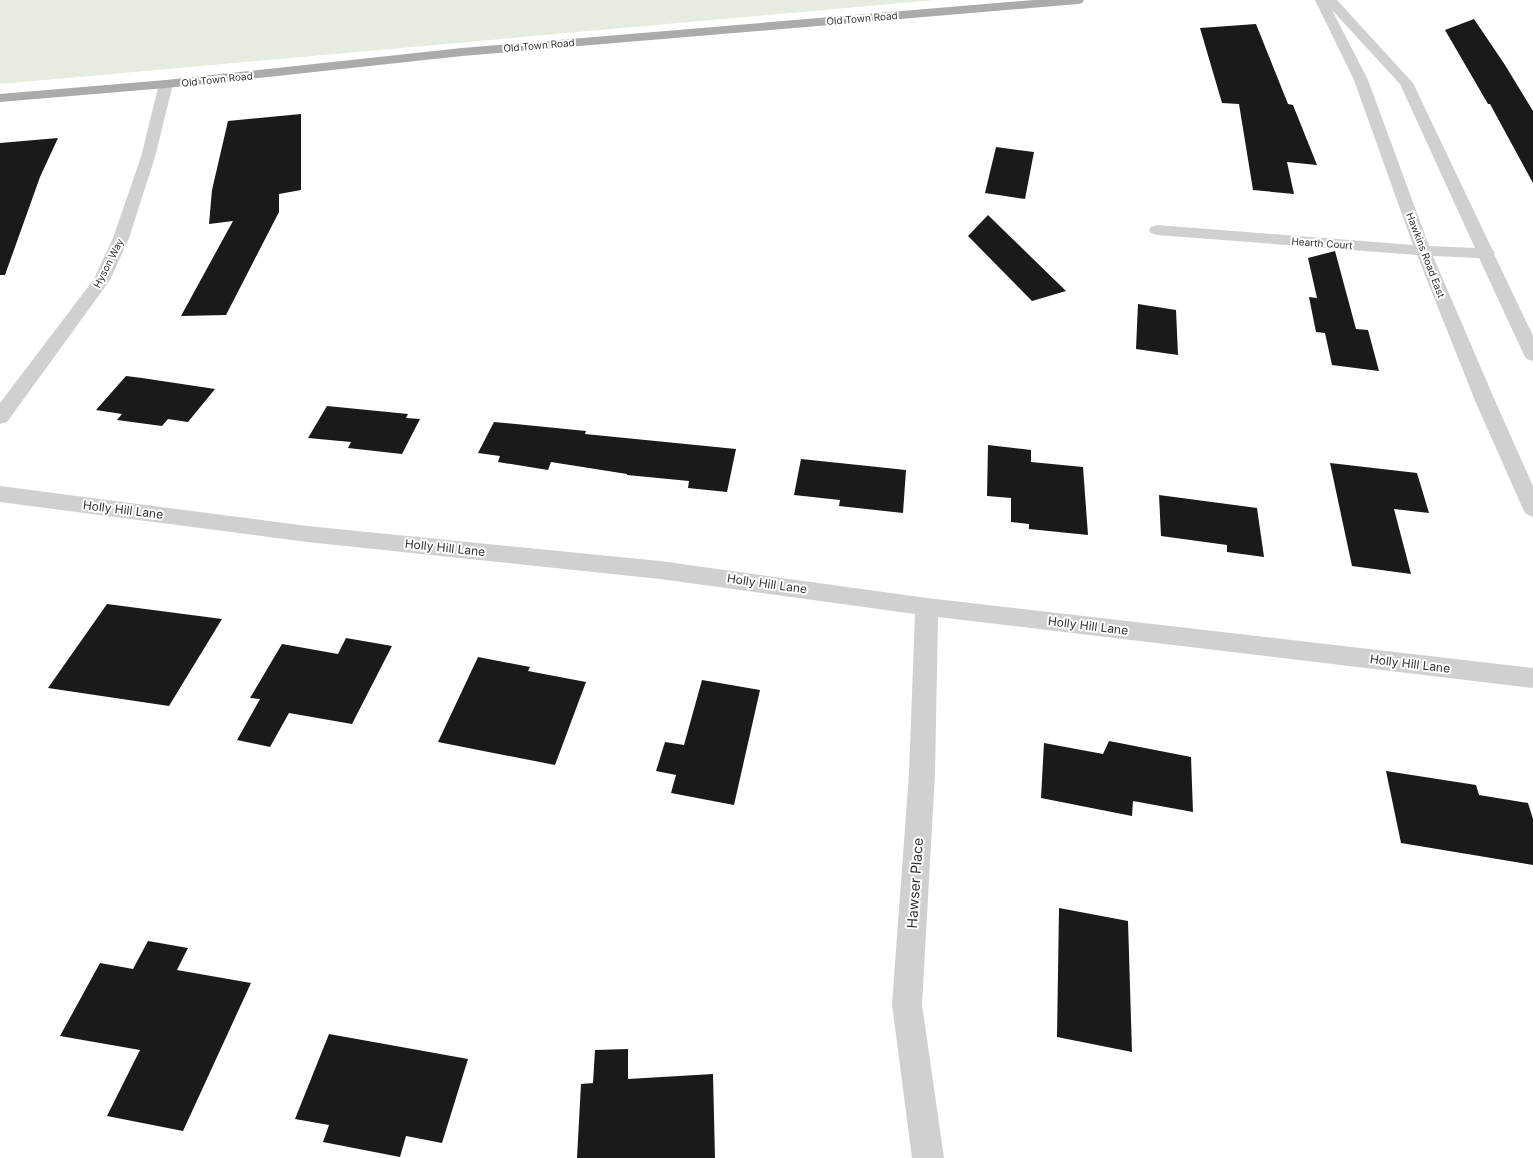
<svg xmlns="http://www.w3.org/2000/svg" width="1533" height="1158" font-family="Inter,sans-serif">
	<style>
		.green { fill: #e6ecdf }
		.building { fill: #1a1a1a }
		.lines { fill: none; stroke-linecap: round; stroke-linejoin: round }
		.minor { fill: #d0d0d0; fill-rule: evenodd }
		.major { fill: #ababab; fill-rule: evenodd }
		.labels { text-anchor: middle; stroke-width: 4; stroke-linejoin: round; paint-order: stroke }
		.far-street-label { font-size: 10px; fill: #333; stroke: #fff }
		.street-label { font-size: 12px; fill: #333; stroke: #fff }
		.near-street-label { font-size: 14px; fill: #333; stroke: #fff }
	</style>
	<rect width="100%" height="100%" fill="#fff"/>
	<polygon class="green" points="0,0 935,0 0,84"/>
	<g class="building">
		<polygon points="1474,19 1505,65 1533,111 1533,183 1490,104 1488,104 1445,30"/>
		<polygon points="1256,24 1288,104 1293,105 1317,165 1287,162 1294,194 1253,190 1239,104 1222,103 1200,28"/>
		<polygon points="301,114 301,190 279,194 279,212 226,315 181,316 233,221 209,224 212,190 228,121"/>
		<polygon points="58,138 40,177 5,275 0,275 0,143"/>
		<polygon points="996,147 1034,152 1025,199 985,193"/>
		<polygon points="988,215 1066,291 1032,301 968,236"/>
		<polygon points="1335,251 1356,329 1368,330 1379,371 1332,365 1325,333 1316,332 1309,297 1317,298 1308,258"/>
		<polygon points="1138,304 1176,310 1178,355 1136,349"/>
		<polygon points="126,376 142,378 215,389 188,422 168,419 162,426 117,420 122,414 96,410"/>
		<polygon points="327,406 408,414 406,418 420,419 402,454 348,448 351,442 308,438"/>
		<polygon points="494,422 586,431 585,434 736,449 727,492 688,488 689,481 627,475 627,474 551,462 548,470 498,462 500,456 478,453"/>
		<polygon points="988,445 1031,450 1031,462 1083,467 1088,535 1029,529 1029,524 1011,522 1011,498 987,496"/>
		<polygon points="801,459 906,470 903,513 839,506 840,500 794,495"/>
		<polygon points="1330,463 1417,473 1429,513 1394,509 1411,574 1352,566"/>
		<polygon points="1159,495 1257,508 1264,557 1227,552 1227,545 1161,536"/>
		<polygon points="107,604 222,619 169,706 48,688"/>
		<polygon points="346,638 392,646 352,724 289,713 270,747 237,740 260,699 250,698 282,644 338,654"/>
		<polygon points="478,657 530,667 528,671 586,682 555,765 438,742"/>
		<polygon points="702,680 760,690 734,805 671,793 676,775 656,771 665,742 684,745"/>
		<polygon points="1109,741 1191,757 1193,812 1133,801 1132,816 1041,798 1044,743 1103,754"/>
		<polygon points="1386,771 1476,785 1479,795 1528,803 1533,819 1533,865 1401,843"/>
		<polygon points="1059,908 1128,921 1132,1052 1057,1037"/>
		<polygon points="148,941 188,948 177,970 251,983 183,1131 107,1116 140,1050 60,1036 100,963 133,969"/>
		<polygon points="329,1034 468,1059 442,1143 406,1136 400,1157 323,1142 329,1125 295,1119"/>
		<polygon points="628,1049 628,1079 713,1074 715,1158 577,1158 581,1084 593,1083 595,1050"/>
	</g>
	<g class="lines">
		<g class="minor">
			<path d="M1315,0H1337L1413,83L1492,249L1495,253L1494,254L1533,336V361L1527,359L1524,355L1479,258L1433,256L1496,403L1533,486V517L1526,514L1523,509L1476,403L1417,255L1157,235L1151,233L1149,230L1151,227L1157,225L1413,245L1354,80ZM1332,10L1400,84L1475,248L1429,246L1368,80Z"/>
			<polygon points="166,80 171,81 173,84 155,157 129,238 110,280 7,422 0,424 0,403 94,279 113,238 141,157 159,84 161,81"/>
			<polygon points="0,486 307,526 660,561 927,598 1533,668 1533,688 938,617 935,774 922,1004 944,1158 912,1158 892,1004 909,774 915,614 660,579 307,542 0,502"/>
		</g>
		<polygon class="major" points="1034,0 1084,0 1082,3 1078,4 462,56 166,88 0,102 0,94 166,80 462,48"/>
	</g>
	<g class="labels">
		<g class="far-street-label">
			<text transform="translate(862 18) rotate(-5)" y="4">Old Town Road</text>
			<text transform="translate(539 45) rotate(-5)" y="4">Old Town Road</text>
			<text transform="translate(217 79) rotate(-6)" y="4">Old Town Road</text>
			<text transform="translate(1322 243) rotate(4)" y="4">Hearth Court</text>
			<text transform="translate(1426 255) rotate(69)" y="4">Hawkins Road East</text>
			<text transform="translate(108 263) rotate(-63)" y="4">Hyson Way</text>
		</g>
		<g class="street-label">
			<text transform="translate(123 510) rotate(7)" y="4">Holly Hill Lane</text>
			<text transform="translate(445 548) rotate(6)" y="4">Holly Hill Lane</text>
			<text transform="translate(767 584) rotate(8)" y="4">Holly Hill Lane</text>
			<text transform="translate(1088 626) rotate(7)" y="4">Holly Hill Lane</text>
			<text transform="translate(1410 664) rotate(7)" y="4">Holly Hill Lane</text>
		</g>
		<g class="near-street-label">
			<text transform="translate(915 883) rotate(-86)" y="5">Hawser Place</text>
		</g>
	</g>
</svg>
